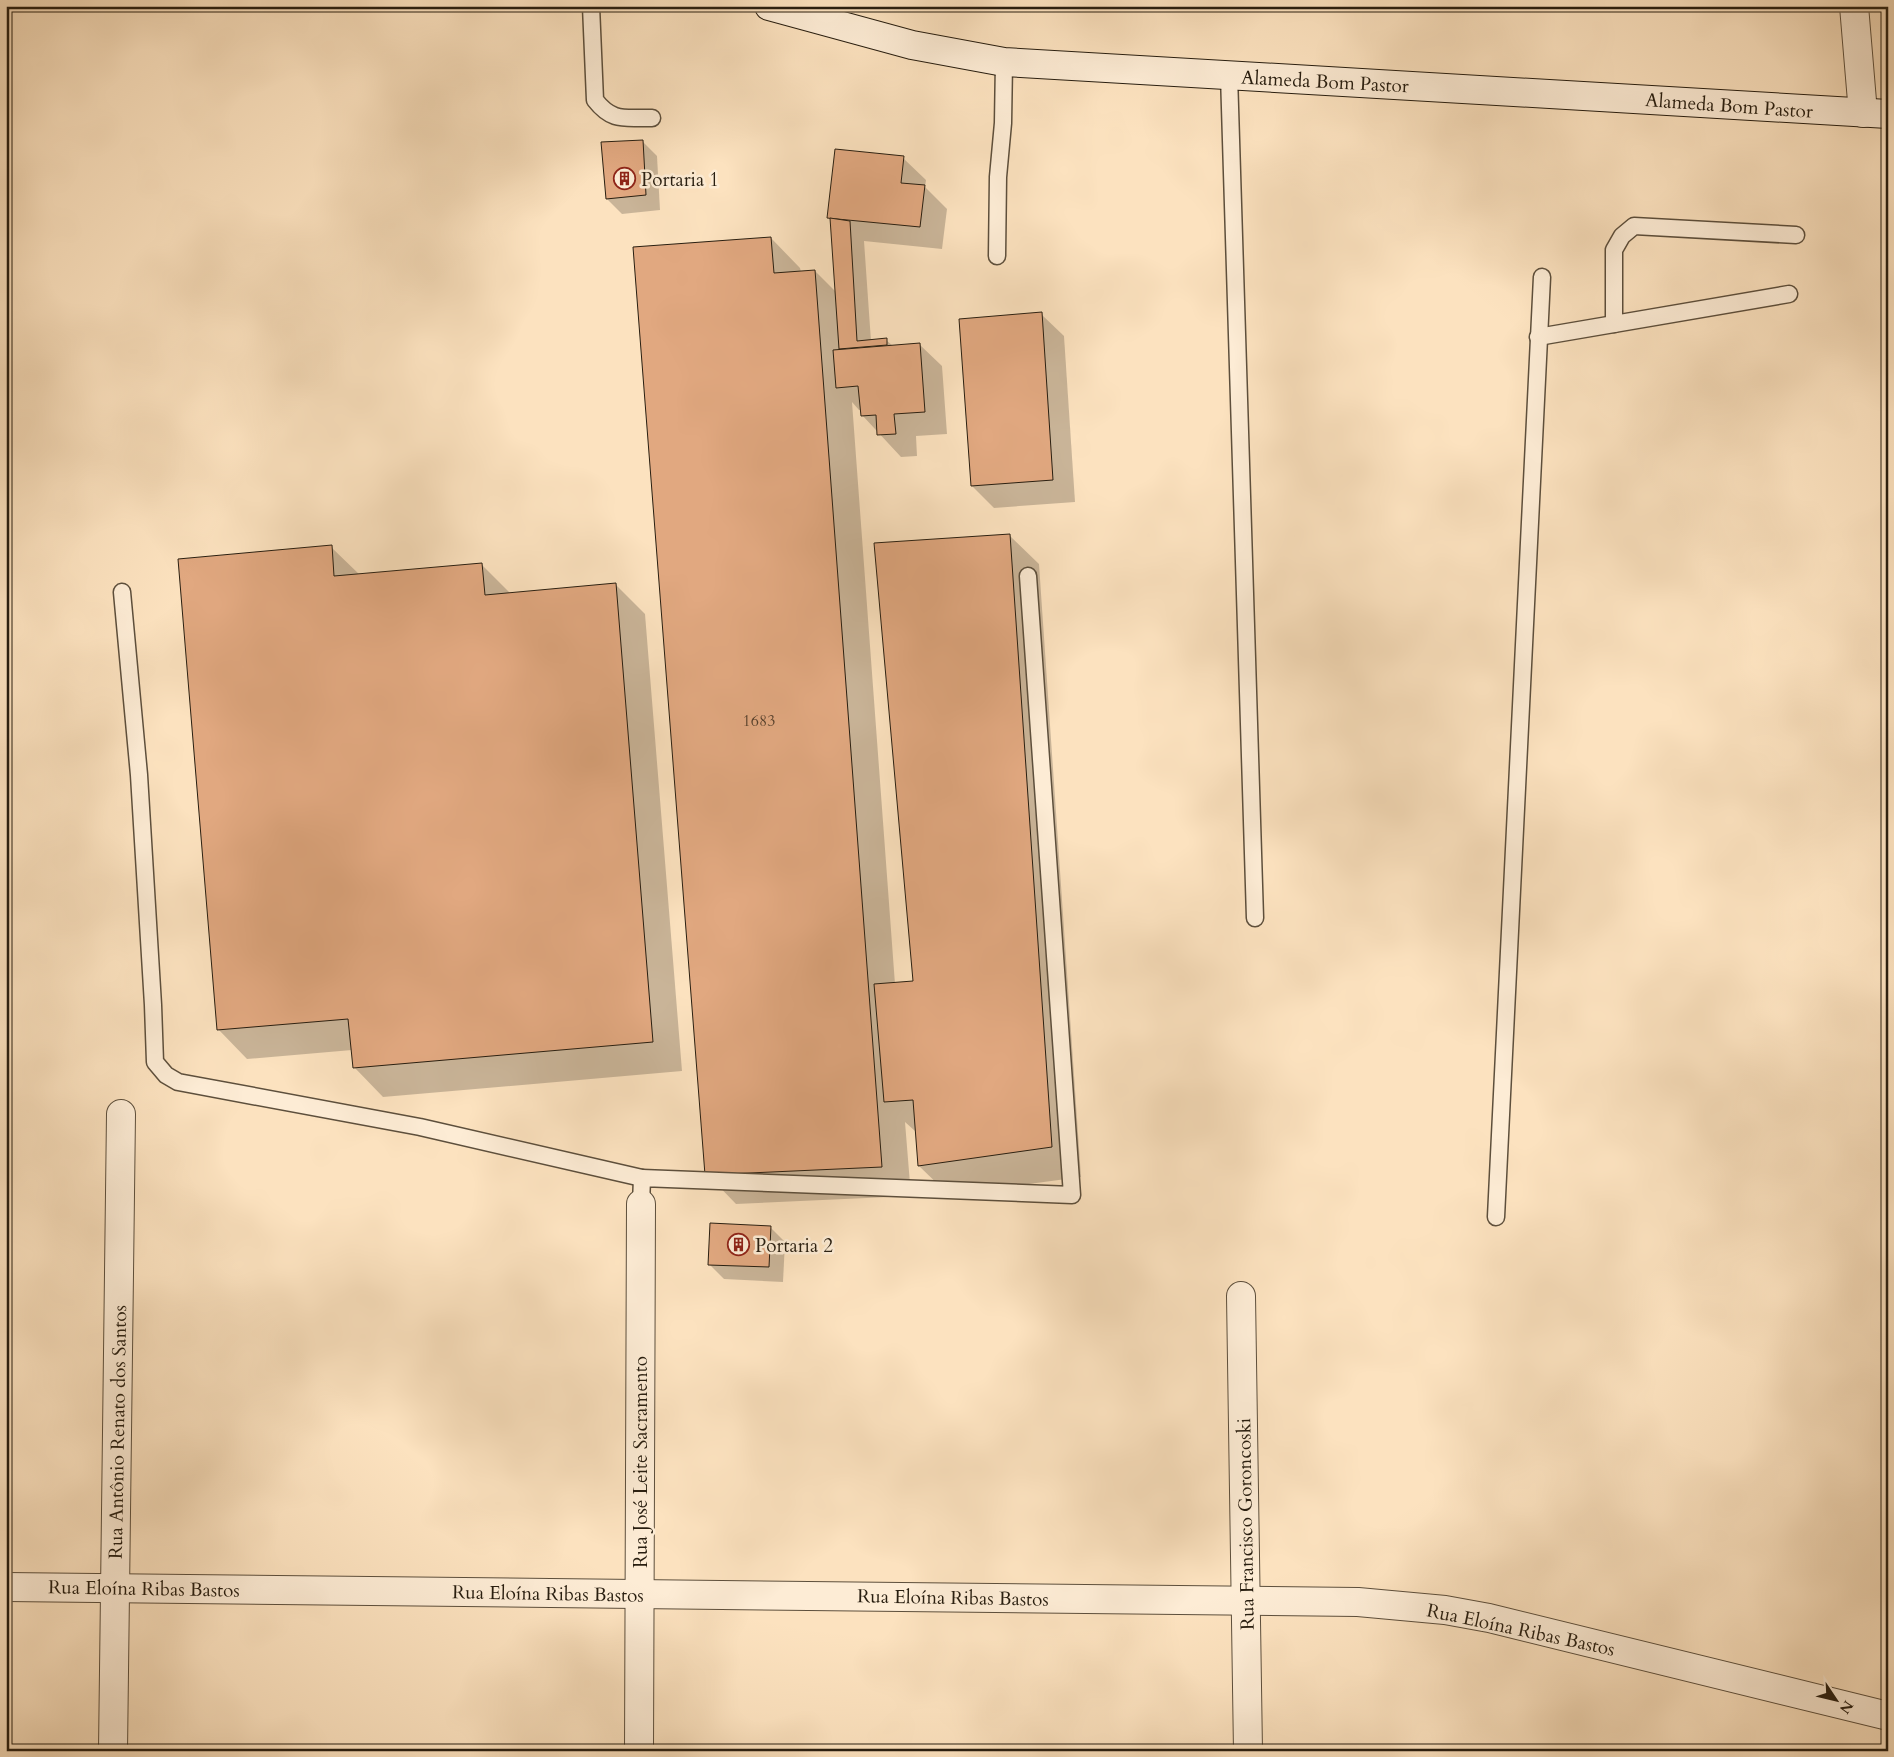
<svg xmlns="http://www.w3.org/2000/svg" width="1894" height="1757" font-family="Cardo,serif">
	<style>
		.shadow { fill: #0003 }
		.building { fill: #e1a880; stroke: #281e10 }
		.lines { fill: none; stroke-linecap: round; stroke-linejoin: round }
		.service-casing { stroke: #5d4f3c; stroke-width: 19 }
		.minor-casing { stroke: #5d4f3c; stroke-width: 30 }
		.secondary-casing { stroke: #281e10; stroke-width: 30 }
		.service { stroke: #fdecd5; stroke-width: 16 }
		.minor { stroke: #fdecd5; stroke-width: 28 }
		.secondary { stroke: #fdecd5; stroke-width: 28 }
		.labels { text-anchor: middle; stroke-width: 5; stroke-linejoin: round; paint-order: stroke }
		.number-label { font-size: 16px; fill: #56402c }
		.street-label { font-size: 19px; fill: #281e10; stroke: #fdecd5 }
		.poi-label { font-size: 19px; fill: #281e10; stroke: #fdecd5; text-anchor: start }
	</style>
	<rect width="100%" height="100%" fill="#fce2bf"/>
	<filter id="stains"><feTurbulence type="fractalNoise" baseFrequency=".004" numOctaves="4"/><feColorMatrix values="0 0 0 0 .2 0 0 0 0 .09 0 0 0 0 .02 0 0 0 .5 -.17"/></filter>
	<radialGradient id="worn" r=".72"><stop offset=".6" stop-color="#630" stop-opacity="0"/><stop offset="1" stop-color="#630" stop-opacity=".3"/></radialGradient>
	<g class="shadow">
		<polygon points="642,141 657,156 660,210 622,214 607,199 603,144"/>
		<polygon points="903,158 926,180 925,187 947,209 942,249 864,241 871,341 886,340 893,346 919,344 942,366 947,434 916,436 917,456 901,457 862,415 861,410 859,410 852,402 895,984 914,982 1009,535 1039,564 1081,1177 949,1195 919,1166 917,1131 915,1131 905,1122 911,1196 736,1204 707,1174 771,238 800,268 801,272 815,271 836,292 831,220 829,217"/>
		<polygon points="1041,314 1064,336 1075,502 994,508 972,486"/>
		<polygon points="331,547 360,575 482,565 511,594 616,585 645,614 682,1071 383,1097 354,1067 352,1050 247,1059 218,1029"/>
		<polygon points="770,1227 785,1242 783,1282 724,1279 709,1264"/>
	</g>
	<g class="building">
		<polygon points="643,140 646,195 606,199 601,142"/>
		<polygon points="835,149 904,156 901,183 925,185 920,227 827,218"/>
		<polygon points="830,218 850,221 857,341 887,338 887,345 839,349"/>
		<polygon points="771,237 774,273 815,270 882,1167 705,1175 633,247"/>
		<polygon points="1042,312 1053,480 971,486 959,319"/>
		<polygon points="920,343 925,412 894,414 896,434 877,435 876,415 861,416 858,386 836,388 833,350"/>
		<polygon points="1010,534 1052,1147 918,1166 913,1100 884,1102 874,984 913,981 874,543"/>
		<polygon points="332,545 334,576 482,563 485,595 616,583 653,1042 353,1068 348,1019 217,1030 178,559"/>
		<polygon points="710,1223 771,1226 769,1267 708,1265"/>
	</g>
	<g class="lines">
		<defs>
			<g id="service">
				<path d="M591,6L595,100C613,123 625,117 652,118"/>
				<polyline points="1229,75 1255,918"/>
				<polyline points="997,256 998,177 1003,123 1004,62"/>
				<polyline points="1614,324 1614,250 1622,236 1634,226 1796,235"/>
				<polyline points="1538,337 1789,294"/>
				<polyline points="122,592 139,775 153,1005 155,1062 166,1075 178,1082 420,1127 642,1178"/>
				<polyline points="641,1204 642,1178 1072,1195 1028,576"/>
				<polyline points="1496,1217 1542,277"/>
			</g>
			<g id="minor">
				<polyline points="1854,6 1863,113"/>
				<polyline points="1241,1296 1248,1751"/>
				<polyline points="6,1587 1358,1602 1445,1610 1489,1618 1888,1716"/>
				<polyline points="113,1751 121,1114"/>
				<polyline points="639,1751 641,1204"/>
			</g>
			<polyline id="secondary" points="769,6 912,45 1004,62 1888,114"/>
		</defs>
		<use href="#service" class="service-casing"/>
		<use href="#minor" class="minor-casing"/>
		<use href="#secondary" class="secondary-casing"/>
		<use href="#service" class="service"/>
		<use href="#minor" class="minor"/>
		<use href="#secondary" class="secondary"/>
	</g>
	<defs>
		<symbol id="building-ring" viewBox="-11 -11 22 22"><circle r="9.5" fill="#fdecd5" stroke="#8f2418" stroke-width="1.5"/><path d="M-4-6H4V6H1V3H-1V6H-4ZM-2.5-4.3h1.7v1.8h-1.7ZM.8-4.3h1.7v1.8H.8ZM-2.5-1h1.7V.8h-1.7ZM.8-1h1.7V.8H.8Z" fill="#8f2418"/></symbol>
	</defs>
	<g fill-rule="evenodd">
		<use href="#building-ring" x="612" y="166" width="25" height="25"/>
		<use href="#building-ring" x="726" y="1232" width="25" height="25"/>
	</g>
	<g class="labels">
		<g class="number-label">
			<text x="759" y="726">1683</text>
		</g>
		<g class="street-label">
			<text transform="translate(1325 81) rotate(3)" y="7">Alameda Bom Pastor</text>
			<text transform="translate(1729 105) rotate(4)" y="7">Alameda Bom Pastor</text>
			<text transform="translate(117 1432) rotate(-89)" y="7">Rua Antônio Renato dos Santos</text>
			<text transform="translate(640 1462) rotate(-90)" y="7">Rua José Leite Sacramento</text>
			<text transform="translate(1245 1524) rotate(-91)" y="7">Rua Francisco Goroncoski</text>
			<text transform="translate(144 1588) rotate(1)" y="7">Rua Eloína Ribas Bastos</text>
			<text transform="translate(548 1593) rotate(1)" y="7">Rua Eloína Ribas Bastos</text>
			<text transform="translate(953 1597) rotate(1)" y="7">Rua Eloína Ribas Bastos</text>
			<text transform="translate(1521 1629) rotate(12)" y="7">Rua Eloína Ribas Bastos</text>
		</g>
		<g class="poi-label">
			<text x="641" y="186">Portaria 1</text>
			<text x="755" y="1252">Portaria 2</text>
		</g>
	</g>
	<rect width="1894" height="1757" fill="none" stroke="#fce2bf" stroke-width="25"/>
	<rect x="8" y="8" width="1879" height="1742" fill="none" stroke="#281e10" stroke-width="2.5"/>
	<rect x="12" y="12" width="1869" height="1732" fill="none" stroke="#281e10"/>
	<g transform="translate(1836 1700) rotate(125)" stroke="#fdecd5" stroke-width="4" paint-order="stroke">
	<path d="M0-4L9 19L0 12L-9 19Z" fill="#281e10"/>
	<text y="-8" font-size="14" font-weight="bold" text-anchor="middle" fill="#281e10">N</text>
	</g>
	<rect width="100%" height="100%" filter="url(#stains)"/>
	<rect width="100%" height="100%" fill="url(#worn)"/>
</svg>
